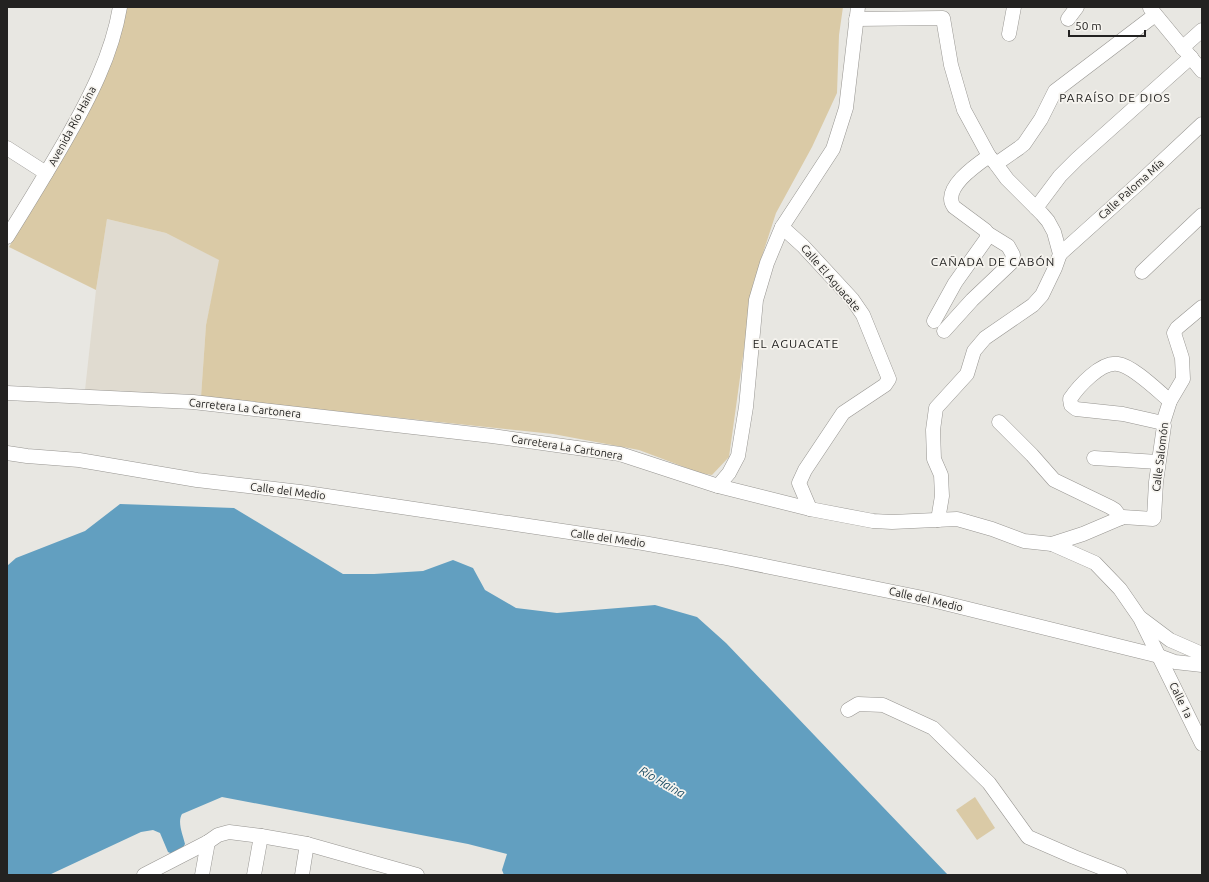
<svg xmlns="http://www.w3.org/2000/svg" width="1209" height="882" font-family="Ubuntu,sans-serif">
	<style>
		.built { fill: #e0dbd0 }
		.green { fill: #dacaa6 }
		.water { fill: #629fc0 }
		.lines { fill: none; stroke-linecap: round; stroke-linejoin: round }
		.minor-casing { stroke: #979591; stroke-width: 15 }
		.minor { stroke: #fff; stroke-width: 14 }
		.labels { text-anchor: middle; stroke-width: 3.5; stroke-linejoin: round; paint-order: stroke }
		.street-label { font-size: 11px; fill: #232221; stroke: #f6f4ef }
		.neighbourhood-label { font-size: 12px; letter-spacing: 1px; fill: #232221; stroke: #f6f4ef }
		.water-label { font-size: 12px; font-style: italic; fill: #1b4c64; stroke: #f6f4ef }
	</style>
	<rect width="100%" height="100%" fill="#e8e7e2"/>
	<polygon class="built" points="107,219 166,233 220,260 206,325 201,397 85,390 96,290"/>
	<g class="green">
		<polygon points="126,7 843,7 839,35 837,93 812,147 776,213 753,284 729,457 712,475 700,473 639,450 553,434 201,397 206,325 219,260 166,233 107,219 96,290 9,247 87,114"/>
		<polygon points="975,797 995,828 977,840 956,810"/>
	</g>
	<path class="water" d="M120,504L234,508L343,574H374L423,571L453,560L473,568L485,590L516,608L557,613L655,605L697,617L726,643L948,875H504L502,870L507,854L468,844L222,797L182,814C177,822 183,835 185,844L181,851L175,855L168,852L160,833L153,830L141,832L49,875H7V566L16,558L85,531Z"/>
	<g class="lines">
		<defs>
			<g id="minor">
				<polyline points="1150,8 1202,71"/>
				<polyline points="856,19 943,18 951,65 964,110 989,156 996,164 1007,179 1042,214 1048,221 1054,232 1060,254 1055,268 1042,295 1033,305 985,338 974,351 967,374 936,408 933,430 934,459 941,475 942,496 938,520"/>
				<polyline points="1068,19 1077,7"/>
				<polyline points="1009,34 1014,7"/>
				<polyline points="1182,48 1202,30"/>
				<polyline points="7,148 46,173"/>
				<polyline points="996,164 1019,148 1024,144 1041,119 1055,91 1155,15"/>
				<polyline points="1036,208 1060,176 1077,159 1191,57"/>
				<polyline points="782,227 803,246 852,299 863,315 889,379 885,385 843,413 805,470 799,483 810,509"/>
				<path d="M7,237C27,205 46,174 65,141C89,99 112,55 120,7"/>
				<polyline points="1060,254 1139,183 1202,124"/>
				<polyline points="1142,272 1202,215"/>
				<path d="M934,321L955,283L987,238V233L985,230L954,207C941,189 976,165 989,156"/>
				<polyline points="944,331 972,300 1011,263 1013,255 1008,246 987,233"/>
				<polyline points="7,393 193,402 492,436 620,454 718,486 810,509 873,521 892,522 957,519 992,529 1024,541 1052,544 1095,563 1120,589 1140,618 1202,744"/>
				<polyline points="999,422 1032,455 1054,480 1110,507 1115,510 1121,518"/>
				<path d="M1163,423L1123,414L1076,409L1071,405L1070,399C1078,387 1101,361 1118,364C1133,366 1158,391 1170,401"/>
				<polyline points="7,453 27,456 79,460 197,480 300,492 643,543 721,557 928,599 1159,656 1175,662 1202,665"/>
				<polyline points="1094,458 1158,462"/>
				<polyline points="718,486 729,473 738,456 746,407 756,300 767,263 782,227 833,149 846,108 858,7"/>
				<polyline points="1052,544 1083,534 1123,517 1153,519 1154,518 1156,482 1164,426 1163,423 1170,401 1183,379 1182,358 1174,333 1177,328 1202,307"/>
				<polyline points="1142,619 1170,640 1202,654"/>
				<polyline points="848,710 858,704 883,705 933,728 989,783 1028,837 1074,857 1120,875"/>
				<polyline points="144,875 208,842 218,835 229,832 261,836 307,844 417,875"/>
				<polyline points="202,875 208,842"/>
				<polyline points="254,875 261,836"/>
				<polyline points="302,875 307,844"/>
			</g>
		</defs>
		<use href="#minor" class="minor-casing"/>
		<use href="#minor" class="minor"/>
	</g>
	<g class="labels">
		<g class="street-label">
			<text transform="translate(72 126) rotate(-62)" y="4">Avenida Río Haina</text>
			<text transform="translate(1131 189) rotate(-42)" y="4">Calle Paloma Mía</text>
			<text transform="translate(831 278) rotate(49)" y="4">Calle El Aguacate</text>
			<text transform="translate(245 408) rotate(6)" y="4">Carretera La Cartonera</text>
			<text transform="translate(567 447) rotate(9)" y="4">Carretera La Cartonera</text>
			<text transform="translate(1160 457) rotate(-83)" y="4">Calle Salomón</text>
			<text transform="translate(288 491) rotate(7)" y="4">Calle del Medio</text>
			<text transform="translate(608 538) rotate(8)" y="4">Calle del Medio</text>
			<text transform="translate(926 599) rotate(13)" y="4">Calle del Medio</text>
			<text transform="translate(1181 700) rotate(64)" y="4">Calle 1a</text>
		</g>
		<g class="neighbourhood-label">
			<text x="1115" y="102">PARAÍSO DE DIOS</text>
			<text x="993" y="266">CAÑADA DE CABÓN</text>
			<text x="796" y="348">EL AGUACATE</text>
		</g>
		<g class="water-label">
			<text transform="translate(662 782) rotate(30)" y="4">Río Haina</text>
		</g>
	</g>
	<rect width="1209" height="882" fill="none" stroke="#232221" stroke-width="16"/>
	<path d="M1069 30v6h76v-6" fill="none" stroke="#232221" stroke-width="2"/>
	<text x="1075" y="30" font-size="12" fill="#232221" stroke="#f6f4ef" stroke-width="3" paint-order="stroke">50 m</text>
</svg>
